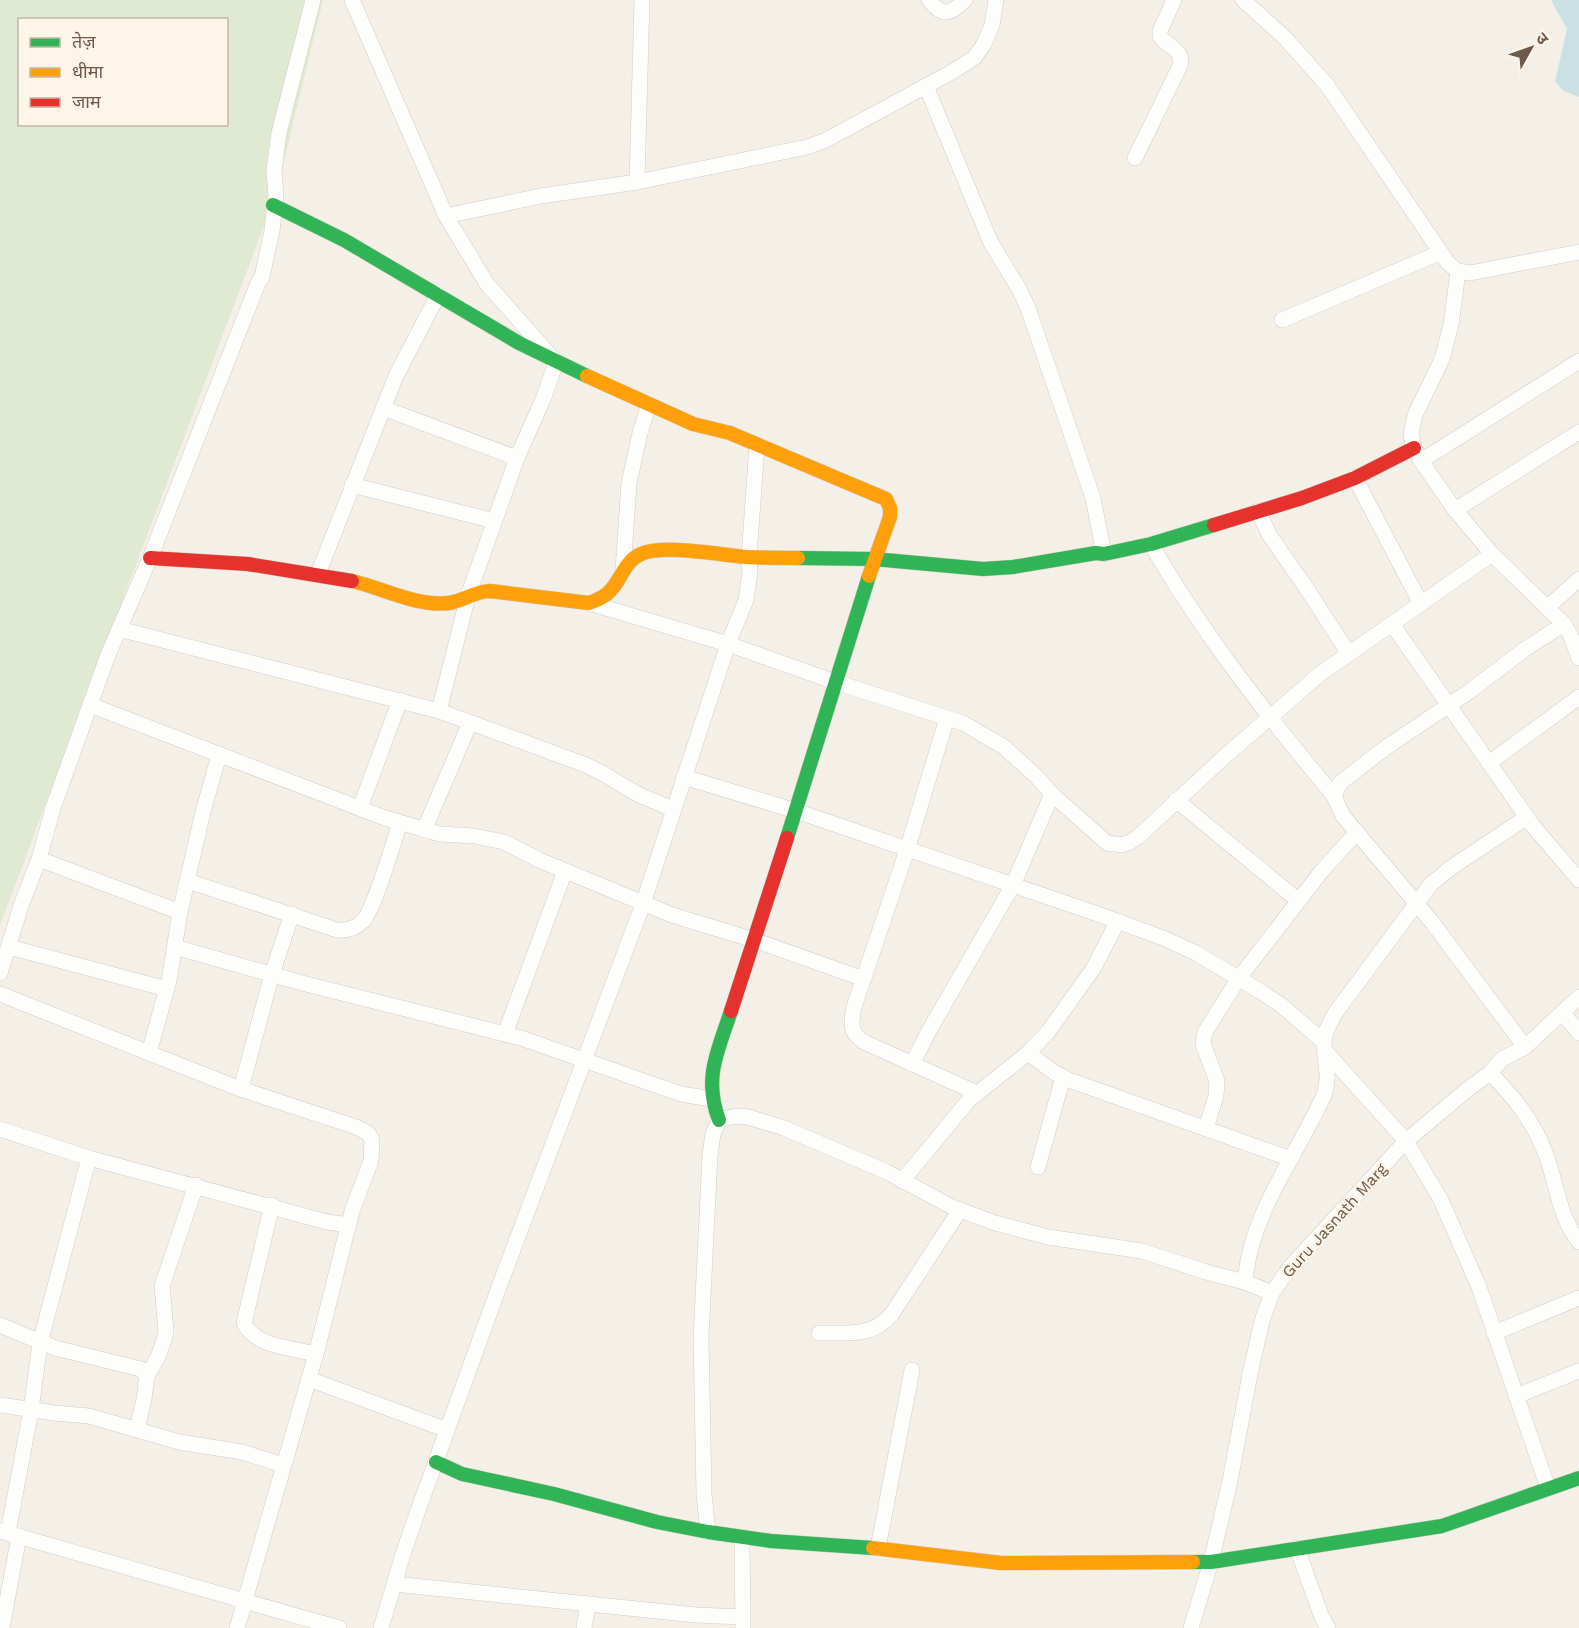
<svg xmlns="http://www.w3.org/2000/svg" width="1579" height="1628" font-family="'Work Sans','Noto Sans Devanagari',sans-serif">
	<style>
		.green { fill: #e0ead3; fill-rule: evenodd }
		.water { fill: #cbe0e2 }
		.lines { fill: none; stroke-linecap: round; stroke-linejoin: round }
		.street-casing { stroke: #d2ccc6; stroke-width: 16 }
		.fast-casing { stroke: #d2cbc4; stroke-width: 15 }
		.slow-casing { stroke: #d2cbc4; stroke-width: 15 }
		.jam-casing { stroke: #d2cbc4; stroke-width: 15 }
		.street { stroke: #fdfdfb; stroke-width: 15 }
		.fast { stroke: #30b455; stroke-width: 14 }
		.slow { stroke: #ff9f0a; stroke-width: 14 }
		.jam { stroke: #e5322d; stroke-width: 14 }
		.labels { text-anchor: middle; stroke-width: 4.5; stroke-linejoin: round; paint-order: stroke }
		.street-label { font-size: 16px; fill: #6e584b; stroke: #fdf5e7 }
	</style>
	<rect width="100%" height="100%" fill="#f4efe7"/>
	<path class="green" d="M0,0H323L276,194L0,925ZM20,20H226V124H20Z"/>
	<polygon class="water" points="1551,0 1579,0 1579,97 1564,91 1555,82 1567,29"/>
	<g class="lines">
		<defs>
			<g id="street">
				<polyline points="352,0 446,216 487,284 556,362 544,397 517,458 468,596 439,711"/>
				<path d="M929,0C943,18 951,14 965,0"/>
				<polyline points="1243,0 1284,37 1327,85 1448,263 1458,271 1470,273 1579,252"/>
				<polyline points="926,86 991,243 1018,287 1028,308 1093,498 1104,554"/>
				<path d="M1135,158L1180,66C1184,49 1168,48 1160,36V31L1174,0"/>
				<polyline points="637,182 642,0"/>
				<polyline points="446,216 541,196 637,182 807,147 826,140 952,72 974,58 984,44 992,25 996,0"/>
				<polyline points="1458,271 1451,325 1442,359 1415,415 1411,434 1414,448 1421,461 1455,510 1492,554 1564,624 1570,634 1579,658"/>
				<polyline points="1282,320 1439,253"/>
				<polyline points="383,408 517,458"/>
				<polyline points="1421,461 1579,361"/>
				<polyline points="1355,478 1421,604"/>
				<polyline points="352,485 494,521"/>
				<polyline points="1455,510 1579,432"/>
				<polyline points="1258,511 1270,536 1305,586 1349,654"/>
				<path d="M1151,544C1202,633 1269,718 1334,796"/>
				<polyline points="623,570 629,483 640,433 649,404"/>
				<polyline points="318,574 396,376 438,295"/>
				<polyline points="589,603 728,644 835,682 963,723 1004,747 1037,777 1052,794 1107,843 1122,845 1130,842 1138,837 1224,757 1320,674 1492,554"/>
				<polyline points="1548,607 1579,579"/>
				<polyline points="1392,624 1533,826 1579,880"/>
				<polyline points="119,629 439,711 586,765 602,773 639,795 673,809"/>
				<polyline points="90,705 385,818 440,834 474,836 504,842 539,860 672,915 754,940 864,979"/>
				<path d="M947,718L907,850L854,1007C851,1024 849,1032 864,1042L977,1093"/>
				<polyline points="1489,763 1579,697"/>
				<polyline points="684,777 796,811 1092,912 1163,938 1196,953 1263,993 1281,1005 1324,1042"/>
				<polyline points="1176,800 1299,901"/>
				<polyline points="360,808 400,700"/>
				<polyline points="424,830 470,723"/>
				<polyline points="39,859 180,912"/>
				<path d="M188,881L337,930C347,931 355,929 363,921C375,908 393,843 400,823"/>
				<polyline points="9,947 167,989"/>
				<polyline points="175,947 302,983 521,1038 681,1094 711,1099"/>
				<polyline points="0,973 22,903 39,859 53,808 108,655 150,558 258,283 262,277 272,231 276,194 274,171 279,133 313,0"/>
				<polyline points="0,994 235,1087 356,1127 368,1133 372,1140 371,1161 352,1211 316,1354 237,1628"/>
				<polyline points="1563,1013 1579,1033"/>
				<polyline points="505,1034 565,871"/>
				<polyline points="1525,1047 1432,922 1343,816 1334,796 1340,783 1385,748 1470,691 1525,649 1564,624"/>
				<polyline points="1325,1051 1406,1141 1441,1200 1479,1287 1548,1488"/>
				<polyline points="149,1053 169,981 180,912 203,812 219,755"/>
				<polyline points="1028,1053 1055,1073 1069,1080 1291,1159"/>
				<polyline points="912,1064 930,1029 1013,885 1052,794"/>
				<path d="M1490,1073C1514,1097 1533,1121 1545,1152C1557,1183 1558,1215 1579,1242"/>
				<polyline points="241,1089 272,974 292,914"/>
				<polyline points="1206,1128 1216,1096 1217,1081 1203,1044 1205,1032 1239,978 1321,872 1357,832"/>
				<polyline points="0,1129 89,1158 327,1222 349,1225"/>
				<polyline points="1038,1167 1063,1077"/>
				<polyline points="902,1181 969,1100 1028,1053 1048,1032 1093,969 1118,921"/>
				<path d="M272,1205L244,1323C255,1347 292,1348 316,1354"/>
				<path d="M1245,1282C1250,1213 1297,1156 1324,1095C1331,1072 1324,1065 1324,1043C1324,1032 1331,1021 1336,1012L1431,884L1452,867L1527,817"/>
				<polyline points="0,1325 55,1348 141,1369 147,1376 144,1399 137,1430"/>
				<path d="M819,1333C848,1332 871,1338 891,1315L960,1210"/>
				<polyline points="1494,1333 1579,1298"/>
				<polyline points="147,1376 158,1357 164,1340 166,1331 162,1286 196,1185"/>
				<polyline points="309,1379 447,1430"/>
				<polyline points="1516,1396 1579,1371"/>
				<polyline points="0,1405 54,1413 89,1416 179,1442 242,1452 283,1465"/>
				<polyline points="0,1531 339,1628"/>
				<polyline points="708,1532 704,1494 701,1337 710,1155 713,1134 719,1120 736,1116 748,1117 784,1128 887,1172 952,1207 995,1223 1048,1237 1142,1251 1206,1272 1245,1282 1272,1293"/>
				<polyline points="8,1533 31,1410 40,1343 89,1158"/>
				<polyline points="742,1537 743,1628"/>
				<polyline points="878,1548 912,1370"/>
				<polyline points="1297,1548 1321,1615 1328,1628"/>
				<polyline points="394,1584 696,1615 743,1617"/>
				<polyline points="2,1628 19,1536"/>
				<polyline points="381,1628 404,1551 420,1505 499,1287 643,904 728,644 746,600 750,572 749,557 757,445"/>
				<polyline points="584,1628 588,1604"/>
				<polyline points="1191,1628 1211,1562 1230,1481 1250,1374 1262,1321 1272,1293 1291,1266 1406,1141 1468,1089 1490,1073 1502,1059 1525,1047 1579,997"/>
			</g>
			<g id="fast">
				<polyline points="273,205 344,240 519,343 587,376"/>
				<polyline points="798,558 874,559 983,569 1013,567 1096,553 1104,554 1151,544 1214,525"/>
				<polyline points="787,838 869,576"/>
				<path d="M719,1120C703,1078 718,1051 731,1011"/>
				<polyline points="436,1462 462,1474 554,1494 657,1522 708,1532 771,1541 873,1548"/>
				<polyline points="1193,1562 1211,1562 1442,1526 1579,1478"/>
			</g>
			<g id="slow">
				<polyline points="587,376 693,424 730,433 886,499 890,508 890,517 869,576"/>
				<path d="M352,581C383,588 417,607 449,603C464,601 475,591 490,591L589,603C597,600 603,598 609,592C622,580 623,562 641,554C663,544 721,555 747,557C764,558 781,558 798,558"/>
				<polyline points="873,1548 1001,1563 1193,1562"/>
			</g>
			<g id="jam">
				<polyline points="1214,525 1302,498 1355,478 1414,448"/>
				<polyline points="150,558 248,564 352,581"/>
				<polyline points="731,1011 787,838"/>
			</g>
		</defs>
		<use href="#street" class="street-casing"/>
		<use href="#fast" class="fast-casing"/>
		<use href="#slow" class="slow-casing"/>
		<use href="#jam" class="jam-casing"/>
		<use href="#street" class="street"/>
		<use href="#fast" class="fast"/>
		<use href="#slow" class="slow"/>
		<use href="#jam" class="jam"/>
	</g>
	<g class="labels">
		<g class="street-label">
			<text transform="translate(1334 1220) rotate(-48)" y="6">Guru Jasnath Marg</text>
		</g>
	</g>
	<rect x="18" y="18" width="210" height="108" fill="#fdf5e7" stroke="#c4b6a9" stroke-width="1.5"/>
	<rect x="30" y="38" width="30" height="9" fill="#30b455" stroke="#c4b6a9" stroke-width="1.5"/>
	<text x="72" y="48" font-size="18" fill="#6e584b">तेज़</text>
	<rect x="30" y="68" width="30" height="9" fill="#ff9f0a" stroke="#c4b6a9" stroke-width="1.5"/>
	<text x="72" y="78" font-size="18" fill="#6e584b">धीमा</text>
	<rect x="30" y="98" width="30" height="9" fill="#e5322d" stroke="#c4b6a9" stroke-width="1.5"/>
	<text x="72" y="108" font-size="18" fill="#6e584b">जाम</text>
	<g transform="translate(1531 48) rotate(50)" stroke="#fdf5e7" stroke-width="4.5" paint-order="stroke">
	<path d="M0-4.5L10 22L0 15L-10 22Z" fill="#6e584b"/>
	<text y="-9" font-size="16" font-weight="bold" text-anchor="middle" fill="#6e584b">उ</text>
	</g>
</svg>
